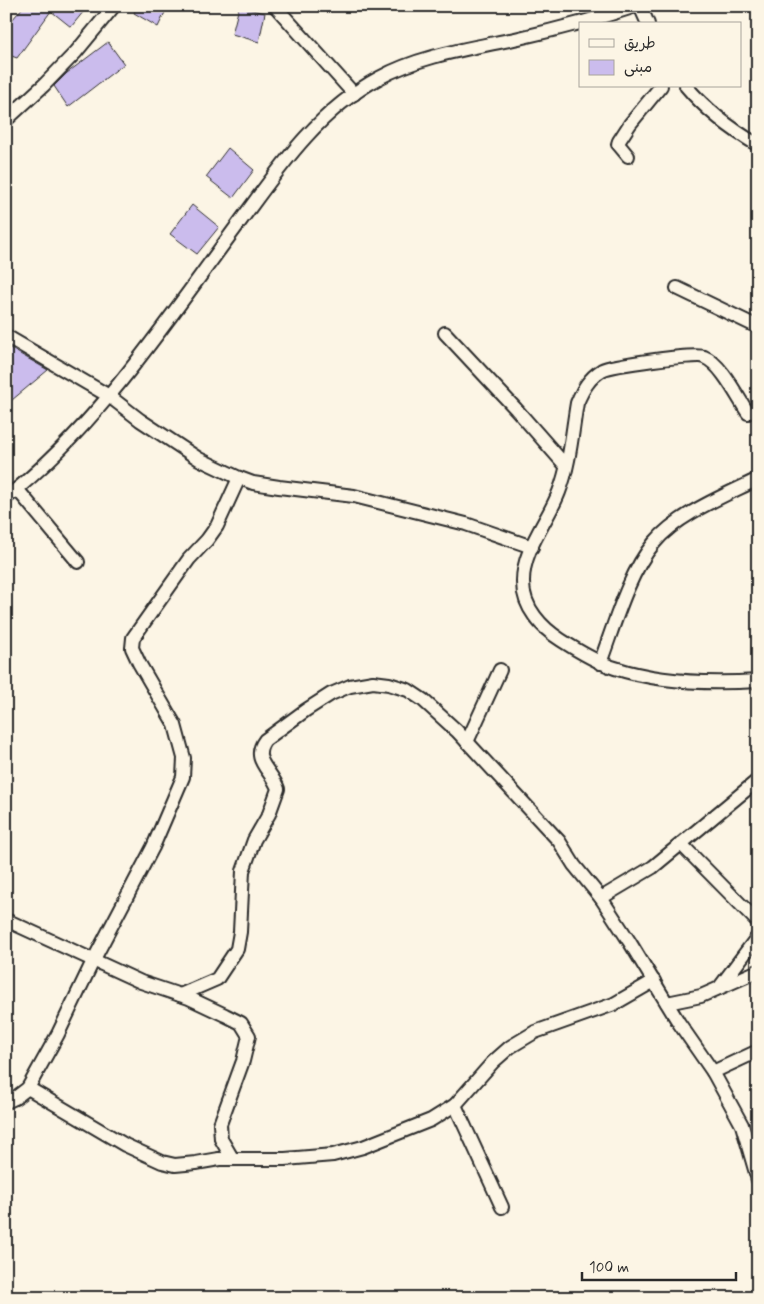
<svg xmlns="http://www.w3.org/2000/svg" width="764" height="1304" font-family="Mynerve,'Playpen Sans Arabic',sans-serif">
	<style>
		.building { fill: #cbbced; stroke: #2b2b2b }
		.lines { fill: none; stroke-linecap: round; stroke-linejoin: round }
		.street-casing { stroke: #2b2b2b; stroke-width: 16 }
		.street { stroke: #fcf5e5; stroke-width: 12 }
	</style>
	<rect width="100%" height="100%" fill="#fcf5e5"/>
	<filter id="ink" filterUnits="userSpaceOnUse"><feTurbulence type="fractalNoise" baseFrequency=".02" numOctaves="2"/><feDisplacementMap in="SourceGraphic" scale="10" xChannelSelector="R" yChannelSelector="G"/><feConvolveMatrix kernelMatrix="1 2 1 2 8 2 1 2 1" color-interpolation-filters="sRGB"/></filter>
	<g filter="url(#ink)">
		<g class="building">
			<polygon points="24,6 88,6 71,27 51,11 17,58 6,54 6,27"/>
			<polygon points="137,6 168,6 158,27 134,13"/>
			<polygon points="239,7 265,13 259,42 232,34"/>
			<polygon points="108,42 124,64 68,107 54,86 67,73"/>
			<polygon points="228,148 254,170 233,198 206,177"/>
			<polygon points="192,205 219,227 197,254 170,234"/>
			<polygon points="6,346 48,370 6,405"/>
		</g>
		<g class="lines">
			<defs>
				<g id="street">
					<polyline points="275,6 354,94"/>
					<polyline points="640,6 648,24"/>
					<path d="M686,86C707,111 729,128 758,145"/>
					<polyline points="6,120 44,85 76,52 114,6"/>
					<polyline points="628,156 618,144 619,141 630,124 661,86"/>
					<polyline points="677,288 758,327"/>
					<polyline points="445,333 516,409 566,466"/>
					<polyline points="6,336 109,396 140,420 199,459 237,477 253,483 279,487 354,496 466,524 532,547"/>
					<path d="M748,413C738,398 721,363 704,357C696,353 611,365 602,370C589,378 583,389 577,403C572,432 570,464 559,492C548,521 522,550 523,583C523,608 542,628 561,640C578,651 596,662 615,668C660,683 711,684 758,681"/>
					<polyline points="17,489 78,562"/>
					<path d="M6,498C96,427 161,329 228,238C272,179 312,114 379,78C421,55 473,48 519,38C559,29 597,19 636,6"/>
					<path d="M600,663C614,626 628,574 654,543C678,514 724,496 758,479"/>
					<polyline points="467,742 500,670"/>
					<polyline points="681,844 758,922"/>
					<polyline points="601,898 653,867 758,780"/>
					<polyline points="6,920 141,982 189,998 225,1015 241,1023 249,1036 243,1061 220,1124 221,1139 232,1158"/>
					<polyline points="719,988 758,936"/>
					<path d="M180,995L217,979L237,949L240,932L243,871L254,840L269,814L278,789C272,770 250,760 265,740L306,710L331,694L350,686L373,682L389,684L408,690L423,700L457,731L559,841L574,865L601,898L629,941L679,1023L713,1072L742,1125L758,1180"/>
					<polyline points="667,1003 701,996 758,971"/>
					<polyline points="713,1072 758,1051"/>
					<polyline points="28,1088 125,1145 162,1162 175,1165 196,1163 219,1159 285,1159 333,1155 363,1147 431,1120 455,1105 493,1062 510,1047 535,1032 614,1004 654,981"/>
					<polyline points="6,1102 15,1098 28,1088 58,1034 93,961 153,847 183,777 184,758 175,725 139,663 132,648 133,638 189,559 207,540 217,526 239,478"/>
					<polyline points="455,1105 502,1207"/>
				</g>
			</defs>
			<use href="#street" class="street-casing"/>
			<use href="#street" class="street"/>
		</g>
	</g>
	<rect width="764" height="1304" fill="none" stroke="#fcf5e5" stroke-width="25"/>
	<rect x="12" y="12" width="739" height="1279" fill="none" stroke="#2b2b2b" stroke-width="2" filter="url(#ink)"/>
	<rect x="579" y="22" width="162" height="65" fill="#fcf5e5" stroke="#a8a49b"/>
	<rect x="589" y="39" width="25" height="8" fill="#fcf5e5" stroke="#a8a49b"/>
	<text x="624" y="48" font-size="15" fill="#2b2b2b">طريق</text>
	<rect x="589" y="60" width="25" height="15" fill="#cbbced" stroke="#a8a49b"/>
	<text x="624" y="72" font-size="15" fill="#2b2b2b">مبنى</text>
	<path d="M582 1272v8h154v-8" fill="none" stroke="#2b2b2b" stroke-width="2.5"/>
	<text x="589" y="1272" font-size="15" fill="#2b2b2b" stroke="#fcf5e5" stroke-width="4" paint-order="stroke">100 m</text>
</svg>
